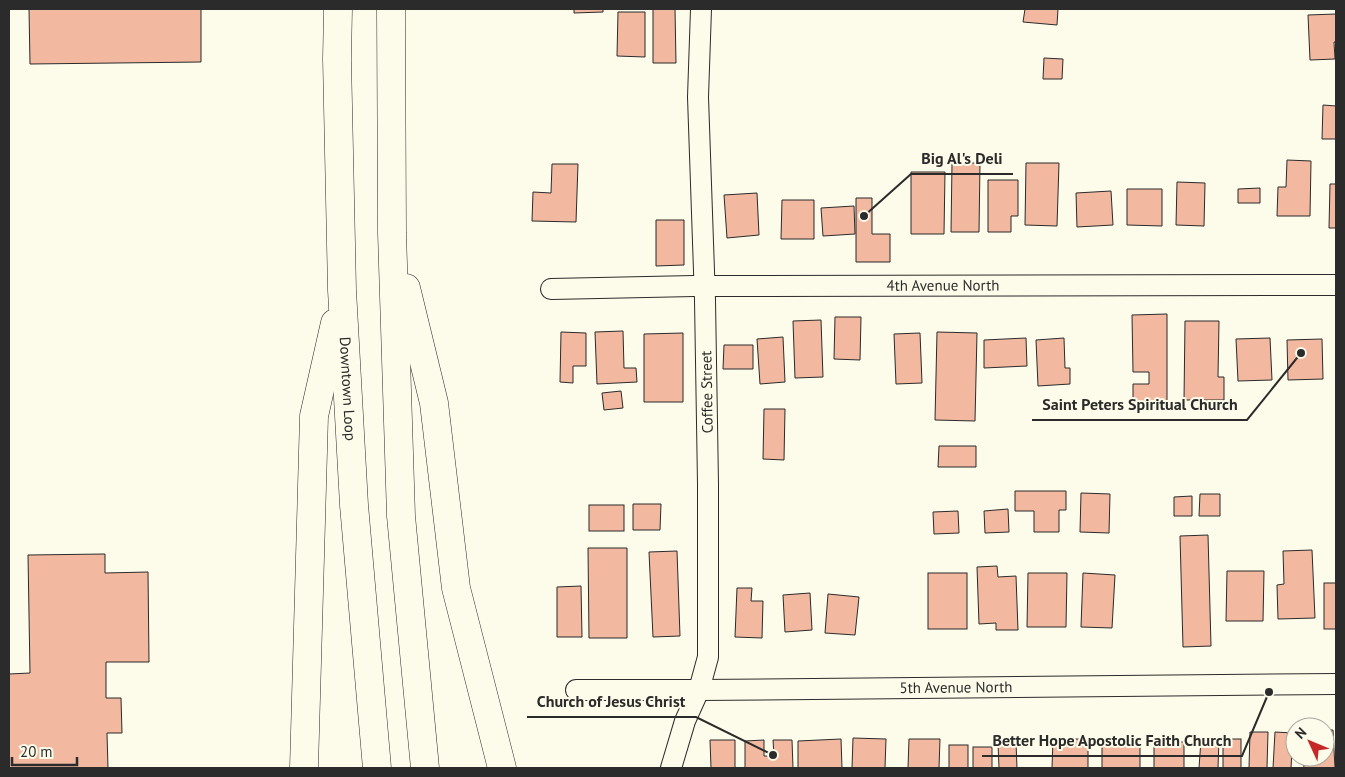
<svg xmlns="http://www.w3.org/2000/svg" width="1345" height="777" font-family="'PT Sans',sans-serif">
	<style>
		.building { fill: #f2b8a0; stroke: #2b2b2b }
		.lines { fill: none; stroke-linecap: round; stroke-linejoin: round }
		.street-casing { stroke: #2b2b2b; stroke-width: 22 }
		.highway-casing { stroke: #2b2b2b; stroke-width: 29 }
		.street { stroke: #fdfbea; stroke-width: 20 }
		.highway { stroke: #fdfbea; stroke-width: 28 }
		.labels { text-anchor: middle; stroke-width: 4; stroke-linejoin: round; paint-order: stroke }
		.street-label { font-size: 15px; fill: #2b2b2b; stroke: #fdfbea }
		.leader { fill: none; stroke: #2b2b2b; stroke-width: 2 }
		.callout-dot { fill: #2b2b2b; stroke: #fdfbea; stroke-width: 2 }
		.callout-label { font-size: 16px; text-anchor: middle; font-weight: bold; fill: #2b2b2b; stroke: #fdfbea; stroke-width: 4; stroke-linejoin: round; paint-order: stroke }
	</style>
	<rect width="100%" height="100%" fill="#fdfbea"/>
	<g class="building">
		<polygon points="29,9 201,9 201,62 30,64"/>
		<polygon points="574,9 603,9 603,12 574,13"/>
		<polygon points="653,9 675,9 676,63 653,63"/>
		<polygon points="1025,9 1058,9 1057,25 1023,22"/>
		<polygon points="618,12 645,12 645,57 617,56"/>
		<polygon points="1336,14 1336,42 1334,42 1335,59 1310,60 1308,15"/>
		<polygon points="1044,58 1063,59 1062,79 1043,79"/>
		<polygon points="1323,105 1336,106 1336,139 1322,139"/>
		<polygon points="1287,160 1311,161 1310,216 1277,216 1278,187 1286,187"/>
		<polygon points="952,163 980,163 979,232 951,232"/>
		<polygon points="1026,163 1059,163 1057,226 1025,225"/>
		<polygon points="552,164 578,164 576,222 532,221 533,192 551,193"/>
		<polygon points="911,172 945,172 944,234 911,234"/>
		<polygon points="988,180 1018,180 1018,216 1011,216 1011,232 988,232"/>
		<polygon points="1177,182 1205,183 1204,226 1176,225"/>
		<polygon points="1330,184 1336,184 1336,228 1329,228"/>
		<polygon points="1260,188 1260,203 1238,203 1238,189"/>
		<polygon points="1127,189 1162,189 1162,226 1127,225"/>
		<polygon points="1111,191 1113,225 1077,227 1076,193"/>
		<polygon points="757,193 759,235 727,238 724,195"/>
		<polygon points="856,198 872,198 872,234 890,234 890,262 856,262"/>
		<polygon points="782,200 814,200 814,239 781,239"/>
		<polygon points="854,206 855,234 823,236 821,208"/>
		<polygon points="656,220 684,220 684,265 656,266"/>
		<polygon points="1167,314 1167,407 1133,407 1133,384 1149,384 1149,372 1133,372 1132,315"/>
		<polygon points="835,317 861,317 860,360 834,359"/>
		<polygon points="821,320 823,377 795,378 793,321"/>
		<polygon points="1185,321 1219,321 1218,377 1224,377 1224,400 1184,400"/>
		<polygon points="623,331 624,368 636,368 637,382 597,384 595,332"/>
		<polygon points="561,332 586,333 586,366 573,366 573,383 560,382"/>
		<polygon points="937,332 977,333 975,421 935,420"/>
		<polygon points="683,333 683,402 644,402 644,334"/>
		<polygon points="920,333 922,383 896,384 894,334"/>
		<polygon points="783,337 785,382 760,384 757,339"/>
		<polygon points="1026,338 1027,366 984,368 984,340"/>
		<polygon points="1064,338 1065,368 1070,368 1070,384 1038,386 1036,340"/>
		<polygon points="1270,338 1272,380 1238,381 1236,339"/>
		<polygon points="1322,339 1323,379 1288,380 1287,340"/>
		<polygon points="724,345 753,345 753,369 723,369"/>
		<polygon points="621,391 623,408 604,410 602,393"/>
		<polygon points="764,409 785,409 784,460 763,459"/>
		<polygon points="939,446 976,446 976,467 938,467"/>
		<polygon points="1015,491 1066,491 1066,510 1059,510 1059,532 1034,532 1034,511 1015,511"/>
		<polygon points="1081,493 1110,494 1109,533 1080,532"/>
		<polygon points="1200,494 1220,494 1220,516 1199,516"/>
		<polygon points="1192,496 1192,516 1174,516 1174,497"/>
		<polygon points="633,504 661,504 660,530 633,530"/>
		<rect x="589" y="505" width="35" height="26"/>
		<polygon points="1008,509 1009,532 985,533 984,511"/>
		<polygon points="958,511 959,533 934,534 933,512"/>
		<polygon points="1208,535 1211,646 1183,647 1180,536"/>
		<polygon points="588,548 627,548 627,638 589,638"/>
		<polygon points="1312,550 1315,618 1278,619 1277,585 1284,584 1283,551"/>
		<polygon points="677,551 680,636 653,637 649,552"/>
		<polygon points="105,554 105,573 148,572 149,662 106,662 106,698 121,698 122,733 107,733 108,768 9,768 9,674 30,673 28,555"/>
		<polygon points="997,566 998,577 1016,576 1018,630 996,630 996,623 979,624 977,567"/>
		<polygon points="1227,571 1264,571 1263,621 1226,621"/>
		<rect x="928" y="573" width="39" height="56"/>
		<polygon points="1028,573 1067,573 1066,627 1027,627"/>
		<polygon points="1083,573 1115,575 1112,628 1081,627"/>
		<rect x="1324" y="583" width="12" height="46"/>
		<polygon points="581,586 582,637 557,637 557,587"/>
		<polygon points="737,588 752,588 751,601 763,601 762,638 735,637"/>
		<polygon points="810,593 812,630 785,632 783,595"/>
		<polygon points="828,594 859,597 855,635 825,633"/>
		<polygon points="1325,730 1333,730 1335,768 1304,768 1303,757 1325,757"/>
		<polygon points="1250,732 1268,732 1267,768 1249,768"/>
		<polygon points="1275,732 1293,733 1291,768 1273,768"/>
		<polygon points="853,738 886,739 885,768 852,768"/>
		<polygon points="841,739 842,768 798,768 798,741"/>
		<polygon points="909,739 940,739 939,768 908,768"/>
		<polygon points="1053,739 1088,739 1088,768 1052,768"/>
		<rect x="1223" y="739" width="18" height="29"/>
		<polygon points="710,740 735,740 735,768 711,768"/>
		<polygon points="764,740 764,756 774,756 773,740 792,740 793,768 745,768 745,741"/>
		<polygon points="1201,740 1219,740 1218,768 1199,768"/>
		<rect x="1102" y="741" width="38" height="27"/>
		<polygon points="1016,742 1017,768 999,768 998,743"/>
		<rect x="1154" y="742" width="30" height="26"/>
		<rect x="949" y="745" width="19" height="23"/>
		<rect x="973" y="747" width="19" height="21"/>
	</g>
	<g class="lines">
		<defs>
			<g id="street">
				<path id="s1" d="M551,289L694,286L1336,285"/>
				<path id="s2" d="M576,690H699L1336,684"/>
				<polyline points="671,768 685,721 699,690 708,657 708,484 705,300 698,97 701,9"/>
			</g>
			<g id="highway">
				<path id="s3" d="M338,9L337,59L342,290L354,505L377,768"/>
				<polyline points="391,9 392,233 401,516 425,768"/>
				<polyline points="406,288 434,403 456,588 502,768"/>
				<polyline points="304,768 314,416 335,323"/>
			</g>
		</defs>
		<use href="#street" class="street-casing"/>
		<use href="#highway" class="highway-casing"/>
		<use href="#street" class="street"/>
		<use href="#highway" class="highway"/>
	</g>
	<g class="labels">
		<g class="street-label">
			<text dy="5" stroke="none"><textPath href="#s1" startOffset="392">4th Avenue North</textPath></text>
			<text dy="5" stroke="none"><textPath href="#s3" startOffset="380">Downtown Loop</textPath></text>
			<text transform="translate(707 392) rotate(-91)" y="5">Coffee Street</text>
			<text dy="5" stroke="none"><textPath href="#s2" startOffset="380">5th Avenue North</textPath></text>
		</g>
	</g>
	<path class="leader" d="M864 216L911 174H1013M1301 353L1247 420H1032M773 755L696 717H527M1269 692L1242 756H982"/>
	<g class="callout-dot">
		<circle cx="864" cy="216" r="5"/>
		<circle cx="1301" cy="353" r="5"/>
		<circle cx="773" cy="755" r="5"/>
		<circle cx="1269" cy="692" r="5"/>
	</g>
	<g class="callout-label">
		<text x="962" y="164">Big Al's Deli</text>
		<text x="1140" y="410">Saint Peters Spiritual Church</text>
		<text x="611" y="707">Church of Jesus Christ</text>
		<text x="1112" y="746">Better Hope Apostolic Faith Church</text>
	</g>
	<rect width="1345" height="777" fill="none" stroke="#2b2b2b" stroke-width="20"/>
	<g transform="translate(1310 742) rotate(314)"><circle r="24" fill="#fdfbea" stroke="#a9a89e"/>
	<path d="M0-4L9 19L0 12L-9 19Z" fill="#c62828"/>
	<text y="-8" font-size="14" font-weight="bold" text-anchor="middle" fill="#2b2b2b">N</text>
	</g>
	<path d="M12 757v8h65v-8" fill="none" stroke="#2b2b2b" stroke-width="2.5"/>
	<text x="20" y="757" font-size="15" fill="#2b2b2b" stroke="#fdfbea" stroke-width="4" paint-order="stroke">20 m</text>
</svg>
